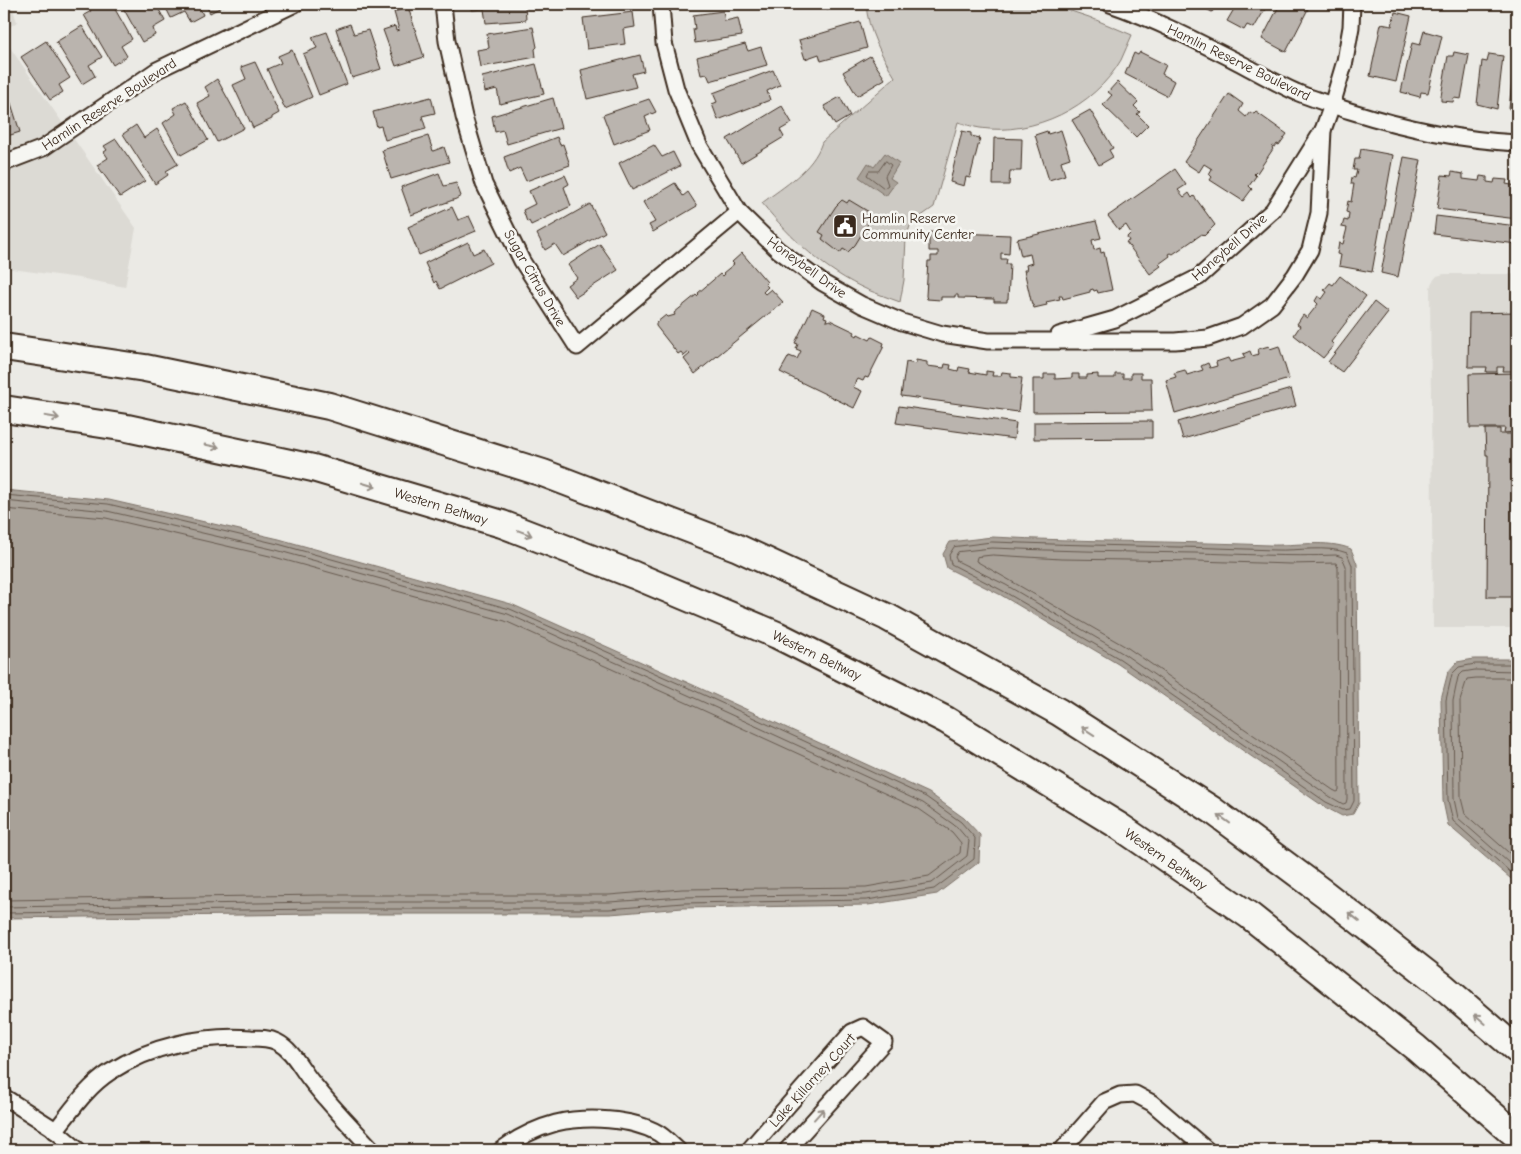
<svg xmlns="http://www.w3.org/2000/svg" width="1521" height="1154" font-family="'Comic Neue',sans-serif">
	<style>
		.built { fill: #dcdad4 }
		.green { fill: #cdcac4; stroke: #847a71 }
		.water { fill: #a8a198; stroke: #7c7167 }
		.lines { fill: none; stroke-linecap: round; stroke-linejoin: round }
		.shore { stroke: #675a4f; stroke-width: 1 }
		.building { fill: #bab4ae; stroke: #3b2a1e }
		.minor-casing { stroke: #3b2a1e; stroke-width: 19 }
		.motorway-casing { stroke: #3b2a1e; stroke-width: 30 }
		.minor { stroke: #f6f6f2; stroke-width: 15 }
		.motorway { stroke: #f6f6f2; stroke-width: 26 }
		.oneway { stroke: #989088 }
		.labels { text-anchor: middle; stroke-width: 5; stroke-linejoin: round; paint-order: stroke }
		.street-label { font-size: 14px; fill: #3b2a1e; stroke: #f6f6f2 }
		.poi-label { font-size: 14px; fill: #3b2a1e; stroke: #f6f6f2; text-anchor: start }
	</style>
	<rect width="100%" height="100%" fill="#ebeae5"/>
	<filter id="ink" filterUnits="userSpaceOnUse"><feTurbulence type="fractalNoise" baseFrequency=".02" numOctaves="2"/><feDisplacementMap in="SourceGraphic" scale="10" xChannelSelector="R" yChannelSelector="G"/><feConvolveMatrix kernelMatrix="1 2 1 2 8 2 1 2 1" color-interpolation-filters="sRGB"/></filter>
	<g filter="url(#ink)">
		<g class="built">
			<polygon points="4,4 11,4 17,22 4,31"/>
			<polygon points="4,39 136,228 125,287 79,278 4,268"/>
			<polygon points="1444,274 1517,274 1517,628 1433,628 1430,288 1432,282 1437,276"/>
		</g>
		<path class="green" d="M866,4H1050L1089,17L1132,35C1128,43 1125,52 1121,60C1094,107 1034,136 980,128C973,127 965,124 958,122L934,207L917,219L910,226L906,238L904,280L900,302C889,298 878,294 868,290C825,271 791,239 762,203C784,186 813,170 822,142L895,77C881,54 868,31 866,4Z"/>
		<g class="water">
			<polygon points="885,153 899,163 890,178 896,182 886,196 859,177 868,163 874,167"/>
			<polygon points="4,490 109,500 279,539 511,604 693,685 929,793 964,818 980,835 979,862 937,894 868,905 683,908 610,914 320,914 4,918"/>
			<path d="M992,537C1084,542 1176,541 1269,545C1296,546 1326,539 1351,549L1357,564L1359,803L1353,814L1342,816L1323,806L1118,664L1001,595L947,568L943,554L950,542Z"/>
			<polygon points="1474,659 1517,659 1517,884 1448,825 1443,801 1441,699 1448,672 1457,662"/>
		</g>
		<g class="lines">
			<g class="shore">
				<polygon points="886,161 891,165 885,176 888,185 884,188 867,175 869,171 878,171"/>
				<polyline points="4,495 108,504 278,544 510,609 691,689 926,797 961,822 975,838 974,859 934,889 867,900 683,903 609,909 320,909 4,913"/>
				<polyline points="4,501 107,511 276,550 508,614 688,695 923,803 957,827 969,841 967,856 932,883 866,894 683,897 609,902 320,902 4,907"/>
				<polyline points="4,509 106,518 274,557 505,621 685,702 919,809 952,832 961,843 960,853 929,876 866,887 682,889 609,895 320,895 4,900"/>
				<path d="M992,542C1086,546 1181,546 1275,550C1297,551 1328,545 1347,553L1352,565L1354,801L1350,809L1343,810L1326,802L1120,659L1003,591L951,564L949,555L954,547Z"/>
				<path d="M992,548C1060,551 1127,552 1195,553C1242,554 1289,557 1336,555L1342,557L1346,566L1347,799L1346,803L1343,804L1329,796L1124,654L1006,585L957,561L955,557L958,552Z"/>
				<polygon points="993,555 1061,559 1197,561 1290,564 1336,563 1338,568 1339,791 1337,792 1333,790 1128,648 976,561 977,557"/>
				<polyline points="1517,664 1475,664 1459,667 1452,674 1446,700 1448,800 1453,821 1517,878"/>
				<polyline points="1517,671 1475,670 1463,672 1458,677 1453,701 1454,799 1458,818 1517,870"/>
				<polyline points="1517,678 1476,678 1467,679 1460,701 1461,798 1465,814 1517,860"/>
			</g>
		</g>
		<g class="building">
			<polygon points="99,4 112,4 132,39 121,46 127,56 113,65 84,15 91,11 90,9"/>
			<polygon points="121,4 156,4 165,21 153,28 155,35 142,42"/>
			<polygon points="164,4 198,4 203,15 190,22 184,12 171,18"/>
			<polygon points="205,4 224,4 225,5 210,13"/>
			<polygon points="472,4 525,4 526,20 486,23 484,9 472,10"/>
			<polygon points="824,4 857,4 857,8 824,9"/>
			<polygon points="1196,4 1217,4 1212,12"/>
			<polygon points="1237,4 1268,4 1254,28 1247,25 1244,30 1227,21"/>
			<polygon points="1280,4 1304,4 1309,7 1286,52 1262,39"/>
			<polygon points="408,7 424,57 396,66 383,30 395,26 396,31 399,30 394,12"/>
			<polygon points="723,11 725,21 738,18 742,36 695,43 693,29 695,29 693,15"/>
			<polygon points="633,12 635,27 623,29 625,44 587,49 583,18"/>
			<polygon points="1395,12 1411,16 1396,82 1370,76 1381,24 1392,26"/>
			<polygon points="860,22 867,48 821,61 819,54 805,59 799,40"/>
			<polygon points="350,24 354,34 368,30 381,69 352,78 336,29"/>
			<polygon points="82,26 102,57 89,65 95,76 82,84 56,42"/>
			<polygon points="533,27 537,47 535,49 536,57 480,67 477,50 489,48 487,34"/>
			<polygon points="1424,31 1442,36 1428,93 1421,92 1420,97 1401,92 1412,43 1420,45"/>
			<polygon points="327,32 347,84 319,95 303,54 317,48 312,37"/>
			<polygon points="46,41 70,78 59,85 63,92 50,100 21,57"/>
			<polygon points="745,44 748,51 761,47 767,65 710,81 707,74 701,75 697,57"/>
			<polygon points="1516,44 1517,44 1517,110 1509,109"/>
			<polygon points="292,50 312,97 285,109 267,69 281,63 278,56"/>
			<polygon points="1140,52 1166,65 1162,74 1174,81 1167,96 1125,74 1134,53 1138,55"/>
			<polygon points="1454,52 1469,55 1461,99 1454,98 1453,102 1441,101 1441,96 1448,56 1453,56"/>
			<polygon points="1489,54 1503,56 1497,109 1477,104 1482,61 1487,62"/>
			<polygon points="640,55 644,71 632,74 636,87 587,99 581,70"/>
			<polygon points="870,56 885,79 857,96 843,72"/>
			<polygon points="255,62 279,113 272,117 272,119 253,128 233,85 246,79 241,67"/>
			<polygon points="536,64 544,94 500,104 497,89 485,92 482,77"/>
			<polygon points="773,70 780,85 767,91 770,100 718,120 712,104 717,102 713,93"/>
			<polygon points="217,79 244,128 217,142 197,103 210,96 205,87"/>
			<polygon points="4,81 20,132 4,137"/>
			<polygon points="1117,82 1138,102 1134,106 1140,112 1137,114 1148,125 1136,137 1103,105 1112,95 1108,92"/>
			<polygon points="1229,94 1243,104 1239,111 1246,117 1250,112 1254,114 1256,112 1287,134 1279,145 1277,144 1275,147 1273,146 1272,148 1273,149 1257,173 1256,172 1254,174 1256,176 1249,186 1252,189 1243,201 1210,180 1212,177 1209,174 1212,169 1204,164 1199,172 1184,162"/>
			<polygon points="431,97 435,113 422,116 426,129 385,140 381,126 377,127 373,112"/>
			<polygon points="840,97 850,116 835,125 824,106"/>
			<polygon points="553,98 561,128 507,144 503,130 495,132 492,116"/>
			<polygon points="649,99 656,112 645,117 650,130 614,144 603,115"/>
			<polygon points="186,101 208,140 181,155 163,123 176,114 173,108"/>
			<polygon points="782,106 792,123 780,130 784,137 741,163 727,139"/>
			<polygon points="1090,110 1113,148 1109,150 1113,157 1099,165 1072,120"/>
			<polygon points="136,125 144,138 157,129 178,164 166,171 168,175 155,184 123,134"/>
			<polygon points="1061,130 1070,158 1061,161 1065,175 1049,180 1035,135 1047,131 1048,134"/>
			<polygon points="962,131 971,133 971,136 980,138 970,178 966,177 964,186 950,182"/>
			<polygon points="428,136 433,151 444,147 449,162 391,179 382,150"/>
			<polygon points="557,137 560,145 563,144 570,165 526,181 520,168 509,173 504,157"/>
			<polygon points="994,138 1022,139 1021,171 1010,171 1009,185 993,185"/>
			<polygon points="116,139 145,181 120,197 97,165 108,158 104,152 107,150 104,146"/>
			<polygon points="654,145 662,157 673,152 680,166 632,190 619,163"/>
			<polygon points="1361,149 1393,155 1372,272 1339,266 1341,255 1337,254 1339,243 1343,244 1347,228 1342,227 1344,220 1348,221 1349,213 1346,212 1348,201 1351,202 1354,184 1351,184 1352,177 1355,178 1357,170 1353,170 1355,159 1359,159"/>
			<polygon points="1404,157 1421,160 1398,277 1381,273"/>
			<polygon points="1175,169 1186,185 1178,190 1184,197 1189,193 1192,198 1194,196 1215,225 1204,236 1202,234 1173,254 1171,253 1169,254 1170,256 1159,264 1161,266 1150,274 1126,242 1129,241 1127,237 1131,233 1126,225 1119,230 1108,216"/>
			<polygon points="1452,172 1463,174 1463,179 1479,181 1480,176 1487,177 1487,182 1494,183 1495,179 1507,180 1506,184 1517,186 1517,219 1437,209 1442,175 1451,176"/>
			<polygon points="439,173 444,186 456,183 461,196 456,199 411,215 401,187"/>
			<polygon points="565,175 569,184 564,187 571,206 531,225 529,221 527,222 523,210 535,204 529,191"/>
			<polygon points="675,183 683,196 688,192 697,206 653,232 649,225 655,222 643,202"/>
			<polygon points="842,200 847,203 849,200 869,212 866,216 871,219 855,245 848,252 843,249 840,253 822,239 824,235 819,232 836,206"/>
			<polygon points="590,204 605,232 563,256 555,244 545,250 537,234"/>
			<polygon points="452,207 458,220 469,216 476,231 419,255 408,227"/>
			<polygon points="1436,216 1517,226 1517,244 1434,234"/>
			<polygon points="1096,221 1101,238 1092,240 1094,250 1100,248 1101,253 1104,252 1112,290 1098,293 1097,290 1094,291 1093,289 1090,290 1090,292 1063,299 1062,296 1059,296 1060,299 1046,302 1047,305 1034,308 1033,305 1032,305 1024,270 1027,270 1026,265 1032,263 1030,254 1021,256 1017,239"/>
			<polygon points="929,232 1010,235 1009,254 1001,253 1001,259 1007,259 1006,264 1010,264 1008,299 1007,299 1007,302 994,302 994,299 958,298 958,295 955,295 955,297 941,297 941,300 927,299 926,296 928,261 931,261 931,256 938,256 938,251 929,251"/>
			<polygon points="468,242 473,254 484,249 491,263 440,289 436,281 434,283 425,263"/>
			<polygon points="600,244 618,270 576,297 567,285 577,278 568,265"/>
			<polygon points="742,253 767,282 765,284 768,287 763,292 765,294 771,289 783,302 695,374 684,359 690,354 689,352 684,356 681,352 678,354 656,326 656,323 666,315 668,317 675,315 674,313 696,295 697,296 699,294 698,293 720,274 722,276 724,274 723,273 734,264 732,262"/>
			<polygon points="1340,276 1366,296 1331,342 1334,345 1323,358 1294,335 1300,326 1297,324 1303,315 1307,318 1318,304 1315,301 1318,296 1322,299 1327,292 1324,290 1330,283 1333,285"/>
			<polygon points="1374,302 1388,313 1342,372 1328,362"/>
			<polygon points="812,308 825,314 824,317 827,318 826,321 828,321 830,320 855,332 854,334 857,336 858,334 870,340 872,337 884,343 883,346 884,346 868,378 865,377 863,381 858,379 853,387 862,391 854,408 780,372 789,356 797,359 801,351 796,349 798,344 795,343"/>
			<polygon points="1517,312 1517,366 1514,366 1514,371 1503,371 1504,367 1497,367 1497,372 1486,372 1487,367 1468,367 1469,313"/>
			<polygon points="1269,346 1270,349 1279,346 1289,379 1175,413 1166,380 1176,377 1174,373 1185,370 1187,375 1203,370 1201,366 1208,363 1210,368 1217,366 1216,362 1228,358 1230,362 1245,358 1243,354 1250,351 1252,356 1259,354 1258,349"/>
			<polygon points="916,360 927,362 927,366 944,368 945,364 951,365 950,369 958,371 959,367 970,369 969,372 986,375 986,371 993,372 992,376 1001,376 1002,372 1011,373 1011,377 1022,378 1018,412 901,396 906,362 916,364"/>
			<polygon points="1131,373 1141,373 1141,378 1151,378 1152,411 1033,412 1033,379 1044,379 1044,374 1055,374 1055,379 1072,378 1072,374 1079,374 1079,378 1087,378 1087,375 1098,374 1098,378 1115,378 1115,374 1123,374 1123,378 1131,378"/>
			<polygon points="1517,373 1517,432 1504,433 1505,428 1470,428 1469,374"/>
			<polygon points="1291,389 1296,406 1183,439 1178,422"/>
			<polygon points="899,406 1016,423 1014,439 896,423"/>
			<polygon points="1152,421 1152,438 1034,439 1034,422"/>
			<polygon points="1485,429 1500,429 1500,434 1517,434 1517,597 1487,597 1488,455 1486,455"/>
		</g>
		<g class="lines">
			<defs>
				<g id="minor">
					<polyline points="443,4 447,41 464,117 484,184 522,261 577,347 739,212"/>
					<polyline points="661,4 664,43 676,89 699,145 739,212 778,250 823,283 862,305 902,322 942,334 988,341 1175,341 1208,338 1242,326 1272,305 1295,275 1310,250 1319,213 1323,130"/>
					<path d="M1110,4C1154,19 1197,41 1238,62C1257,72 1276,83 1296,92C1313,99 1332,105 1350,111C1404,128 1460,140 1517,143"/>
					<polyline points="4,163 43,148 157,70 295,4"/>
					<polyline points="1059,335 1115,319 1199,277 1273,210 1323,130 1332,105 1345,61 1351,27 1352,4"/>
					<polyline points="4,1097 51,1127 78,1150"/>
					<path d="M55,1131C72,1110 87,1087 110,1072C150,1046 204,1034 251,1038C260,1038 269,1038 277,1042C293,1050 301,1069 312,1082C331,1106 352,1128 373,1150"/>
					<path d="M501,1150C517,1138 537,1128 556,1123C586,1116 632,1118 658,1133C665,1137 672,1145 678,1150"/>
					<polyline points="749,1150 852,1032 863,1027 884,1042 787,1150"/>
					<polyline points="1062,1150 1104,1102 1120,1095 1135,1094 1152,1103 1207,1150"/>
				</g>
				<g id="motorway">
					<polyline points="4,347 145,368 329,406 543,473 736,547 887,617 1059,712 1212,810 1325,894 1444,987 1517,1050"/>
					<polyline points="4,409 127,428 313,468 502,524 634,575 777,635 946,720 1119,826 1250,916 1416,1048 1517,1136"/>
				</g>
			</defs>
			<use href="#minor" class="minor-casing"/>
			<use href="#motorway" class="motorway-casing"/>
			<use href="#minor" class="minor"/>
			<use href="#motorway" class="motorway"/>
		</g>
		<defs><path id="oneway-shaft" d="M-6 0H5M1.5-3L5.5 0L1.5 3" fill="none" stroke-width="1.6" stroke-linecap="round" stroke-linejoin="round" transform="scale(1.25)"/></defs>
		<g class="oneway">
			<use href="#oneway-shaft" transform="translate(52 417) rotate(9)"/>
			<use href="#oneway-shaft" transform="translate(212 446) rotate(12)"/>
			<use href="#oneway-shaft" transform="translate(369 485) rotate(17)"/>
			<use href="#oneway-shaft" transform="translate(525 533) rotate(21)"/>
			<use href="#oneway-shaft" transform="translate(1088 731) rotate(-147)"/>
			<use href="#oneway-shaft" transform="translate(1224 819) rotate(-144)"/>
			<use href="#oneway-shaft" transform="translate(1354 917) rotate(-142)"/>
			<use href="#oneway-shaft" transform="translate(1480 1019) rotate(-139)"/>
			<use href="#oneway-shaft" transform="translate(819 1114) rotate(-48)"/>
		</g>
	</g>
	<defs>
		<symbol id="civic-square" viewBox="-11 -11 22 22"><rect x="-9" y="-9" width="18" height="18" rx="4" fill="#3b2a1e" stroke="#f6f6f2"/><path d="M-.6-6.5H3V-4.5H.6V-3L4-1V1h2V6H-6V1h2V-1L-.6-3ZM-1.2 2.5V6h2.4V2.5Z" fill="#fff"/></symbol>
	</defs>
	<g fill-rule="evenodd">
		<use href="#civic-square" x="831" y="212" width="28" height="28"/>
	</g>
	<g class="labels">
		<g class="street-label">
			<text transform="translate(1239 62) rotate(26)" y="5">Hamlin Reserve Boulevard</text>
			<text transform="translate(109 104) rotate(-33)" y="5">Hamlin Reserve Boulevard</text>
			<text transform="translate(1229 247) rotate(-41)" y="5">Honeybell Drive</text>
			<text transform="translate(807 267) rotate(36)" y="5">Honeybell Drive</text>
			<text transform="translate(535 278) rotate(60)" y="5">Sugar Citrus Drive</text>
			<text transform="translate(441 506) rotate(17)" y="5">Western Beltway</text>
			<text transform="translate(817 655) rotate(26)" y="5">Western Beltway</text>
			<text transform="translate(1166 859) rotate(35)" y="5">Western Beltway</text>
			<text transform="translate(812 1080) rotate(-48)" y="5">Lake Killarney Court</text>
		</g>
		<g class="poi-label">
			<text x="862" y="223">Hamlin Reserve<tspan x="862" dy="16">Community Center</tspan></text>
		</g>
	</g>
	<rect width="1521" height="1154" fill="none" stroke="#f6f6f2" stroke-width="20"/>
	<rect x="10" y="10" width="1501" height="1134" fill="none" stroke="#3b2a1e" stroke-width="2" filter="url(#ink)"/>
</svg>
